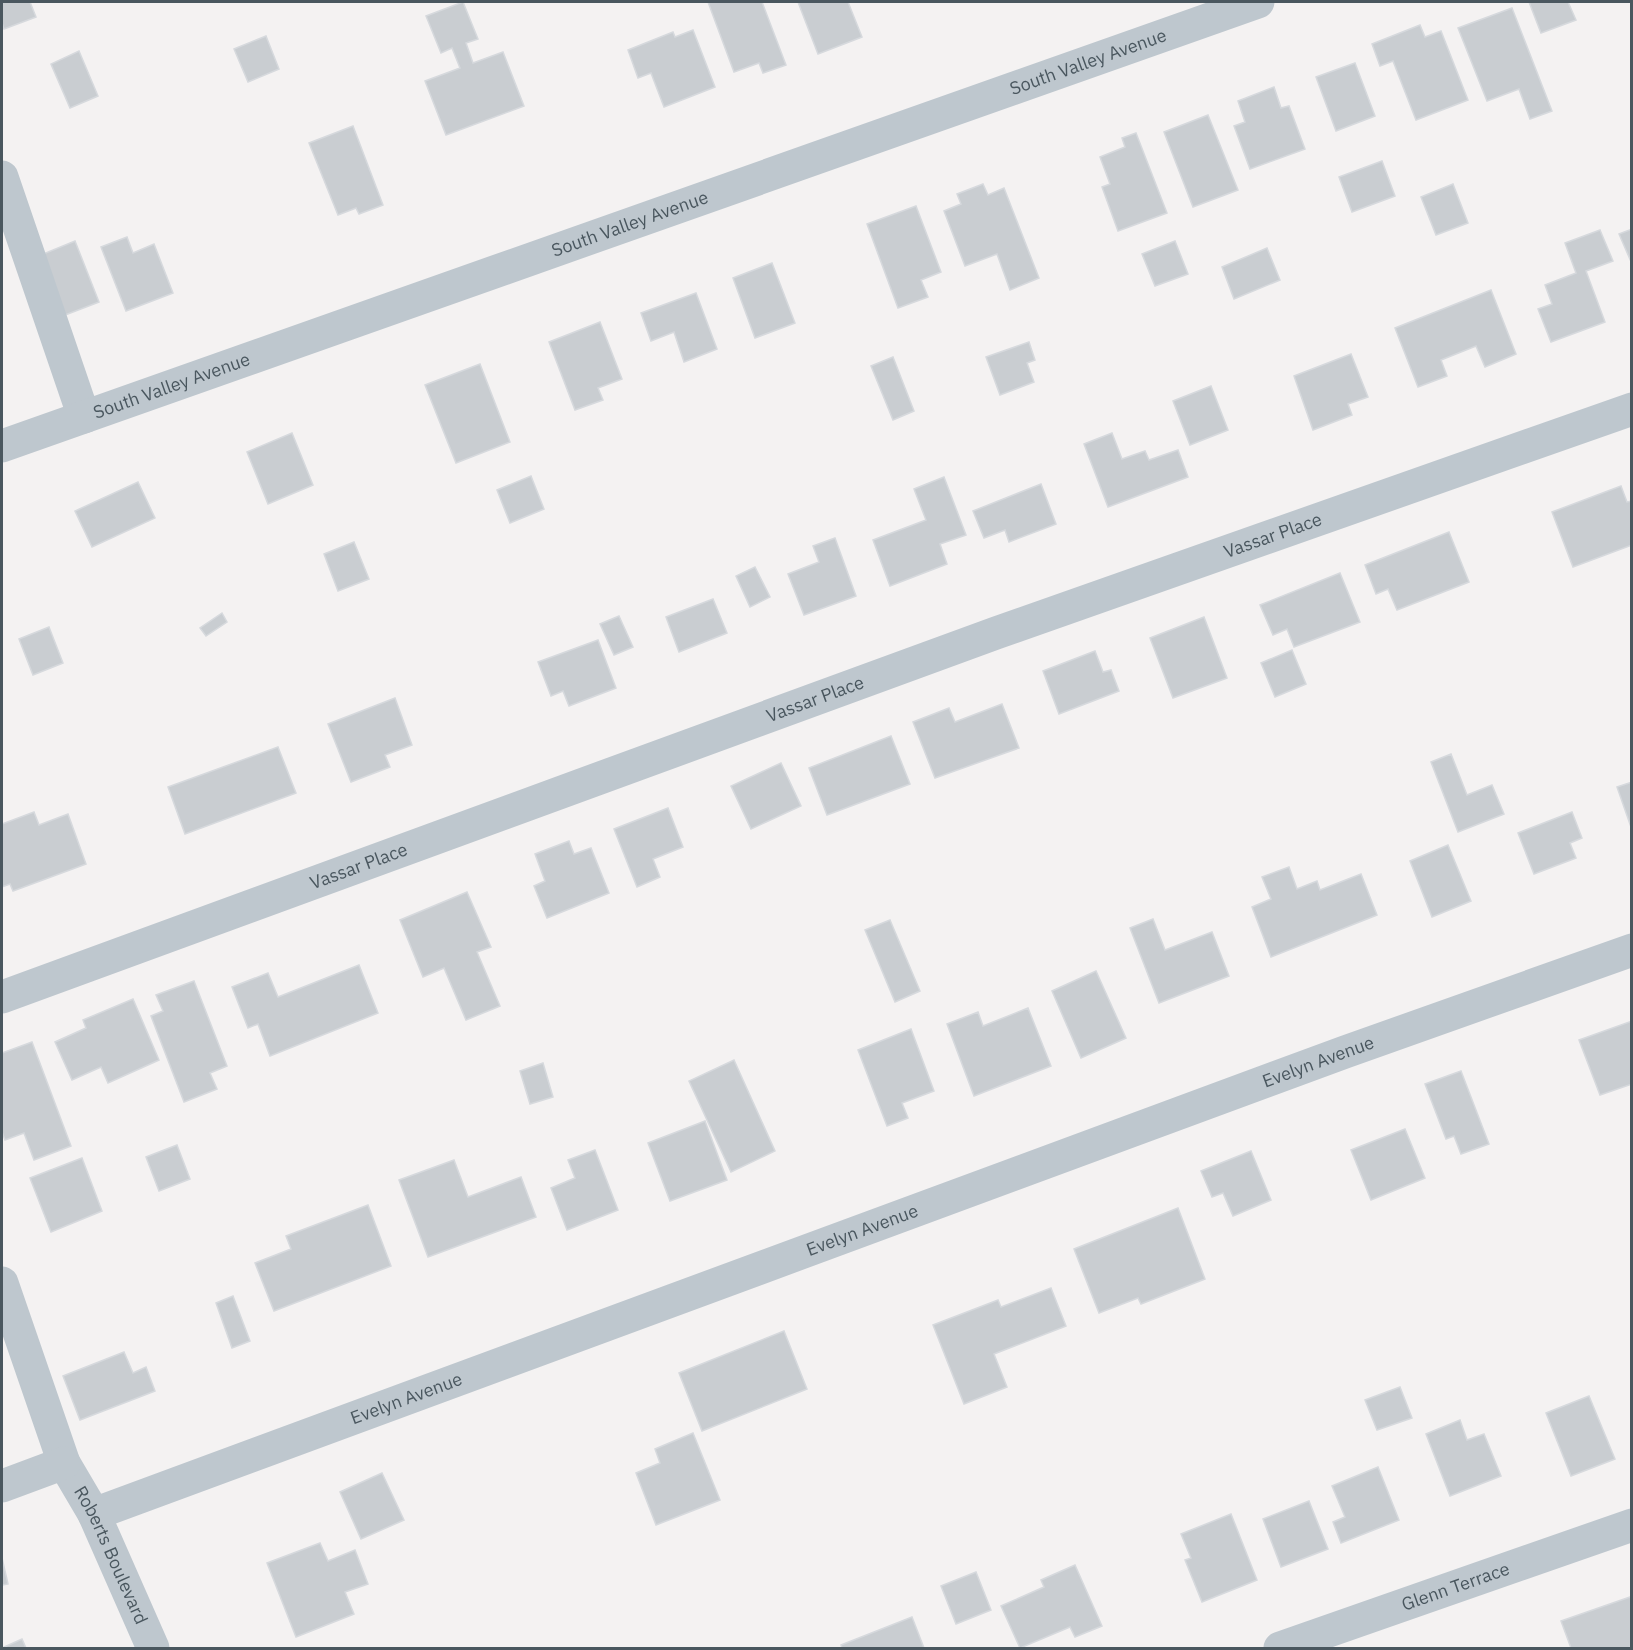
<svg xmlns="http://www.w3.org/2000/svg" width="1633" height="1650" font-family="'IBM Plex Sans',sans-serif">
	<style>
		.building { fill: #c9cdd1; stroke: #d6d9dd; stroke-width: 1.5 }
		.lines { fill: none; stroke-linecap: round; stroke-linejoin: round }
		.minor { stroke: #bec7ce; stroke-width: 33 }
		.labels { text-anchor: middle; stroke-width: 6; stroke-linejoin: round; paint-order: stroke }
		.street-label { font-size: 18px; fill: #4a575f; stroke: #fff }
	</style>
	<rect width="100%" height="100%" fill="#f4f2f2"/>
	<g class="building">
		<polygon points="2,2 30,2 36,17 4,29 2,23"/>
		<polygon points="463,2 478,39 466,43 473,63 503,52 524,106 446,135 425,81 460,68 452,48 441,53 426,16"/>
		<polygon points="708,2 762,2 786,65 763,73 759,63 734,72"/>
		<polygon points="798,2 848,2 862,37 818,54"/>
		<polygon points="1529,2 1568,2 1576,20 1541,33"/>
		<polygon points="1512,8 1552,111 1530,119 1519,89 1487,101 1458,28"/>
		<polygon points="1420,25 1425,37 1441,31 1468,100 1416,120 1393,61 1380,66 1372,44"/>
		<polygon points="693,30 715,87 664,107 651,73 638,78 628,50 673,32 675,37"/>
		<polygon points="266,36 279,69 248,82 234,49"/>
		<polygon points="79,51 98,96 70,108 51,64"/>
		<polygon points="1355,63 1375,116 1336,131 1316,77"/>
		<polygon points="1274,87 1281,108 1289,106 1305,149 1250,169 1234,126 1245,122 1238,101"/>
		<polygon points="1208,115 1238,190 1193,207 1164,132"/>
		<polygon points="353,126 383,205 359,214 356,208 338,215 309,143"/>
		<polygon points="1136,133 1167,213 1118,231 1102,187 1110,184 1100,157 1125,147 1122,138"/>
		<polygon points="1382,161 1395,196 1352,212 1339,177"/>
		<polygon points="983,184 988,195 1004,188 1039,278 1010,290 997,254 965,266 944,211 961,204 957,194"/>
		<polygon points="1453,184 1468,223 1436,235 1421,197"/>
		<polygon points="916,206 941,272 921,280 928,297 898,308 867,224"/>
		<polygon points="1632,229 1632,264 1619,234"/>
		<polygon points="1600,230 1613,261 1586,271 1605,322 1551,342 1538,309 1552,304 1545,285 1576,273 1565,243"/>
		<polygon points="127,237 133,253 154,244 173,293 126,311 101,247"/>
		<polygon points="75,241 99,302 60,317 36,257"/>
		<polygon points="1175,241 1188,274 1155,286 1142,254"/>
		<polygon points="1267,248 1280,280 1234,299 1222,267"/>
		<polygon points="772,263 795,323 755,338 733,278"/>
		<polygon points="1491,290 1516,354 1485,367 1476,346 1441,360 1447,376 1418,387 1395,328"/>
		<polygon points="696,293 717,349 684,362 674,332 651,341 641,313"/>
		<polygon points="600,322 622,379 598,388 603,400 575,410 549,342"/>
		<polygon points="1029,342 1035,360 1027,363 1034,382 1000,395 986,357"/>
		<polygon points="1351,354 1368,397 1348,404 1352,415 1313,430 1294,376"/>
		<polygon points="893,357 914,411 893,420 871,366"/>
		<polygon points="480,364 510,442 456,463 425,385"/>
		<polygon points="1211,386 1228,430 1190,445 1173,401"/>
		<polygon points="292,433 313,485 268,504 247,452"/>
		<polygon points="1112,433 1122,459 1145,451 1149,460 1178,450 1188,477 1108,507 1084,444"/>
		<polygon points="531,476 544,509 510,523 497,490"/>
		<polygon points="944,477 966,535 940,544 947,564 890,586 873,540 926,520 914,489"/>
		<polygon points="138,482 155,518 92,547 75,511"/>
		<polygon points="1041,484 1056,524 1009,542 1005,530 984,538 973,511"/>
		<polygon points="1621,486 1627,502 1632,501 1632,545 1573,567 1552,512"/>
		<polygon points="1449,532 1469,582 1397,610 1388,589 1376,594 1365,565"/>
		<polygon points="835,538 856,596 804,615 788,574 819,562 813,546"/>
		<polygon points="354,542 369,579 338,591 324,554"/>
		<polygon points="755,567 770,597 750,607 736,576"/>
		<polygon points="1340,573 1360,622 1294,647 1287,629 1273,635 1260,605"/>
		<polygon points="713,599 727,633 679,652 666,617"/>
		<polygon points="222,613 227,622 206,636 200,628"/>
		<polygon points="619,616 633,647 614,655 600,624"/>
		<polygon points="1204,617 1227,678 1173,698 1150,638"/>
		<polygon points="49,627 63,663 33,675 19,639"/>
		<polygon points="598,640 616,688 569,706 563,691 551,696 538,662"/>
		<polygon points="1292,650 1306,684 1275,697 1261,663"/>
		<polygon points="1095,651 1103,672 1111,670 1119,691 1059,714 1043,671"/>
		<polygon points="395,698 412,745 385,755 390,767 351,782 328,724"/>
		<polygon points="1002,704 1019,748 935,778 913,722 949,708 955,722"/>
		<polygon points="891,736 910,784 827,815 809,768"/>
		<polygon points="278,747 296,793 185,834 168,787"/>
		<polygon points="1451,754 1467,795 1492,785 1504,814 1458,832 1431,762"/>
		<polygon points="781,763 801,806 751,829 731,786"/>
		<polygon points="1632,782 1632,830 1617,787"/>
		<polygon points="668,808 683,847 653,859 660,877 637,887 614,829"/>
		<polygon points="34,812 39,825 68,814 86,864 13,891 10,884 2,887 2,824"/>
		<polygon points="1572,812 1582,838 1570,843 1576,858 1534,874 1518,833"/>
		<polygon points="569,841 574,854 591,848 609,893 547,918 534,886 545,881 535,854"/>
		<polygon points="1448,845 1471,901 1432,917 1410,861"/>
		<polygon points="1289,867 1297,889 1317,881 1320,890 1361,874 1377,915 1271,957 1252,907 1271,899 1262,877"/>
		<polygon points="467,892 491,947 477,952 500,1006 466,1020 444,968 423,977 400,920"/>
		<polygon points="1153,919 1165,950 1212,932 1229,976 1159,1003 1130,928"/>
		<polygon points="890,920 920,991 895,1002 865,930"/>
		<polygon points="359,965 378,1013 270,1056 258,1024 248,1028 232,987 268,973 278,997"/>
		<polygon points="1096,971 1126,1038 1081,1058 1052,991"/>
		<polygon points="194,981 227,1066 210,1073 217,1089 184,1102 151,1016 163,1011 156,995"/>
		<polygon points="133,999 159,1060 108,1083 101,1067 72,1080 55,1042 86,1028 83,1020"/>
		<polygon points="1028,1008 1051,1066 974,1096 947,1024 978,1012 983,1026"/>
		<polygon points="1632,1021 1632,1084 1600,1095 1579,1040"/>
		<polygon points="911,1029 934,1091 902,1103 908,1118 887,1126 858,1050"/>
		<polygon points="32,1042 71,1146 34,1160 24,1133 5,1140 2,1132 2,1053"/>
		<polygon points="734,1060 775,1151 731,1172 689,1081"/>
		<polygon points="543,1063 553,1097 530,1104 520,1071"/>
		<polygon points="1461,1071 1489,1144 1461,1154 1454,1136 1446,1139 1425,1084"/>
		<polygon points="705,1121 727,1180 670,1201 648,1143"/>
		<polygon points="1405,1129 1425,1178 1371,1200 1351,1150"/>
		<polygon points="177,1145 190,1179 159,1191 146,1157"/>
		<polygon points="595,1150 618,1210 567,1230 551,1188 575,1178 568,1160"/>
		<polygon points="1251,1151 1271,1200 1233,1216 1223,1193 1212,1197 1201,1171"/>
		<polygon points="82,1158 102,1211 51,1232 30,1178"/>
		<polygon points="454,1160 468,1197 521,1177 536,1217 428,1257 399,1180"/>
		<polygon points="368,1205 391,1266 274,1311 255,1263 291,1249 286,1236"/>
		<polygon points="1178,1208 1205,1279 1141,1304 1138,1298 1099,1313 1074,1249"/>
		<polygon points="1051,1288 1066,1326 994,1354 1007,1387 964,1404 933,1325 998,1300 1001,1307"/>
		<polygon points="233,1296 250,1341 232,1348 216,1303"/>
		<polygon points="784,1331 807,1389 702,1431 679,1373"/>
		<polygon points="124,1352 133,1373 146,1367 155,1391 80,1420 63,1376"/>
		<polygon points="1400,1387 1412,1418 1377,1430 1365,1400"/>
		<polygon points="1589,1396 1615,1459 1571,1476 1546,1413"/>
		<polygon points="1460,1420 1467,1440 1484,1434 1501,1476 1450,1496 1426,1434"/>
		<polygon points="693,1433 720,1500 656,1525 636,1473 660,1463 655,1449"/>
		<polygon points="1378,1467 1399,1520 1341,1543 1333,1522 1345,1517 1332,1486"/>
		<polygon points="382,1473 404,1520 361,1539 340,1492"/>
		<polygon points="1309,1501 1328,1549 1281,1567 1263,1519"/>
		<polygon points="1231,1514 1257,1580 1202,1602 1185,1560 1191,1558 1181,1534"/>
		<polygon points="320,1543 328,1561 355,1550 368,1584 345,1592 354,1614 296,1637 267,1563"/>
		<polygon points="2,1558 8,1584 2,1585"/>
		<polygon points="1075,1565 1102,1626 1075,1637 1070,1627 1020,1648 1001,1606 1044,1587 1041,1580"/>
		<polygon points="976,1572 991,1610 956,1624 941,1586"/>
		<polygon points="1630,1597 1632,1601 1632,1647 1627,1648 1571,1648 1561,1621"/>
		<polygon points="912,1617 924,1648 842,1648 841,1645"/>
		<polygon points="22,1639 26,1648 2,1648"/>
	</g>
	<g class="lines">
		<g class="minor">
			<polyline points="2,177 84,417"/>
			<path id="s1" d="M2,446L1258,2"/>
			<path id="s2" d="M2,997L996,633L1632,409"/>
			<path id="s3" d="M2,1283L64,1463L94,1514L153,1648"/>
			<polyline points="2,1486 64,1463"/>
			<path id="s4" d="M94,1514L1345,1052L1632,950"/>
			<path id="s5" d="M1280,1648L1632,1525"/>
		</g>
	</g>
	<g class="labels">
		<g class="street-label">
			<text dy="6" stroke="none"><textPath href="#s1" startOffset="1152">South Valley Avenue</textPath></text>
			<text dy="6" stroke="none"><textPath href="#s1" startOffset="666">South Valley Avenue</textPath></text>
			<text dy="6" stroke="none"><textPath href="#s1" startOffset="180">South Valley Avenue</textPath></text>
			<text dy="6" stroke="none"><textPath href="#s2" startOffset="1352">Vassar Place</textPath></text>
			<text dy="6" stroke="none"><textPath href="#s2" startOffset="866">Vassar Place</textPath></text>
			<text dy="6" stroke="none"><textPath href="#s2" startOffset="380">Vassar Place</textPath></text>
			<text dy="6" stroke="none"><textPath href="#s4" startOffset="1305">Evelyn Avenue</textPath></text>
			<text dy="6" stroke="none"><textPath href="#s4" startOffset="819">Evelyn Avenue</textPath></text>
			<text dy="6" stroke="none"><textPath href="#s4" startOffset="333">Evelyn Avenue</textPath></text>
			<text dy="6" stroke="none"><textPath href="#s3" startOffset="294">Roberts Boulevard</textPath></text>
			<text dy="6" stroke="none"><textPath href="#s5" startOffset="186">Glenn Terrace</textPath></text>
		</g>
	</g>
	<rect width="1633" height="1650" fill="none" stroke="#4a575f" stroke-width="6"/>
</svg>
